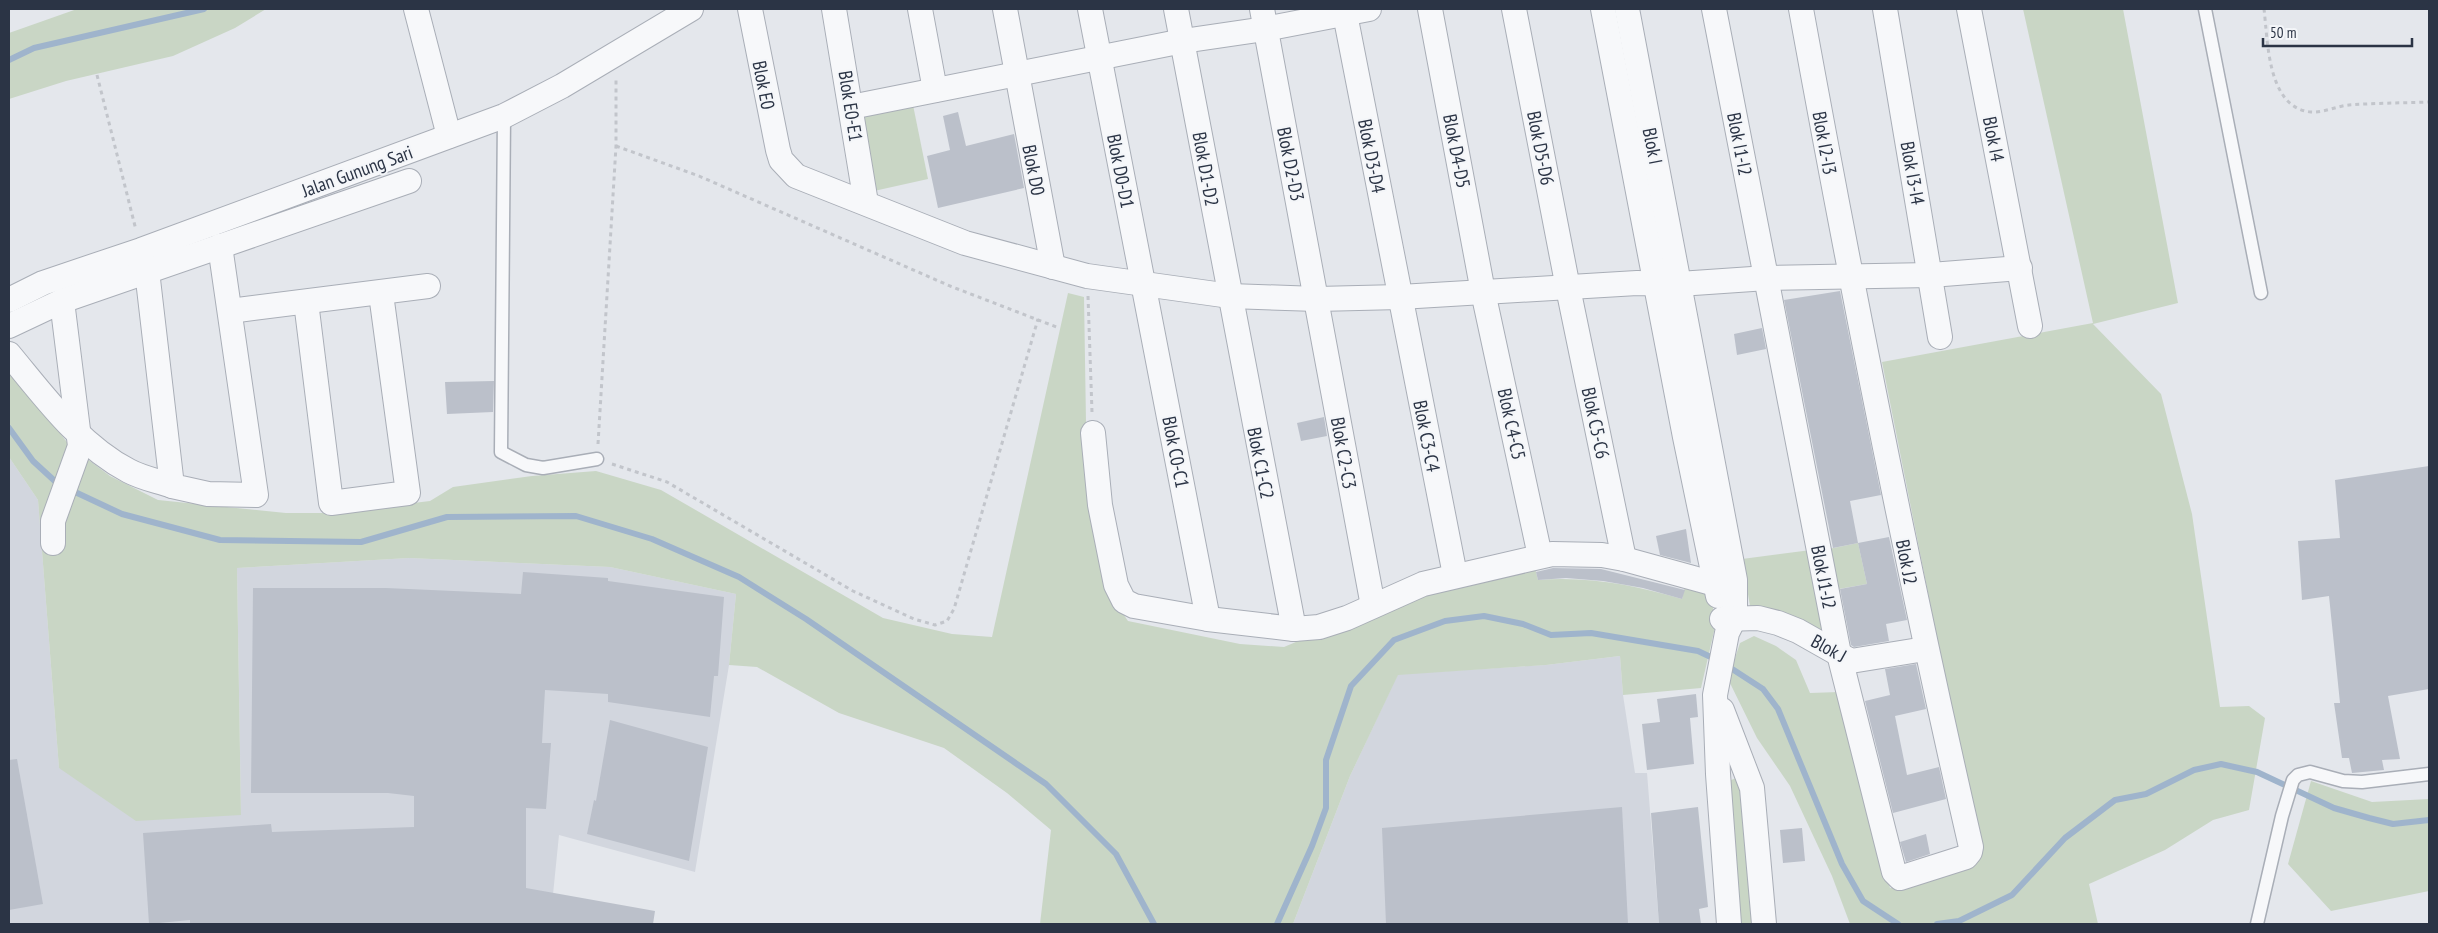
<svg xmlns="http://www.w3.org/2000/svg" width="2438" height="933" font-family="'PT Sans Narrow',sans-serif">
	<style>
		.built { fill: #d2d6de }
		.green { fill: #c9d6c5 }
		.lines { fill: none; stroke-linecap: round; stroke-linejoin: round }
		.stream { stroke: #9fb4cc; stroke-width: 6 }
		.building { fill: #bbc0ca }
		.lane-casing { stroke: #a9aeb7; stroke-width: 15 }
		.street-casing { stroke: #a9aeb7; stroke-width: 26 }
		.path { stroke: #c2c5cb; stroke-width: 3; stroke-dasharray: 4 4; stroke-linecap: butt }
		.lane { stroke: #f7f8fa; stroke-width: 12 }
		.street { stroke: #f7f8fa; stroke-width: 24 }
		.labels { text-anchor: middle; stroke-width: 4; stroke-linejoin: round; paint-order: stroke }
		.street-label { font-size: 19px; fill: #2b3445; stroke: #f4f6f9 }
	</style>
	<rect width="100%" height="100%" fill="#e4e7ec"/>
	<g class="built">
		<polygon points="9,457 38,500 59,768 241,815 237,568 409,558 610,567 736,594 729,665 695,872 559,835 550,924 9,924"/>
		<polygon points="1620,656 1623,695 1635,773 1647,773 1659,924 1293,924 1350,776 1398,674 1546,665"/>
	</g>
	<g class="green">
		<polygon points="77,9 266,9 235,28 173,56 66,81 9,99 9,33"/>
		<polygon points="2023,9 2123,9 2178,303 2093,324 2161,394 2192,514 2220,707 2249,706 2265,718 2249,810 2213,820 2165,850 2089,884 2098,924 1850,924 1832,876 1790,786 1757,738 1728,679 1740,643 1754,636 1776,646 1796,660 1810,693 1839,692 1860,762 1890,888 1925,883 1951,873 1977,839 1882,362 2093,323"/>
		<polygon points="913,105 928,179 874,191 860,115"/>
		<path d="M1068,293L1084,297L1087,485L1106,589L1128,621L1240,644L1284,647L1417,591L1534,564L1538,580C1588,576 1634,585 1682,599L1686,582L1711,589L1715,627L1701,688L1623,695L1620,656L1546,665L1398,675L1350,776L1293,924H1040L1051,830L1007,793L944,748L839,713L757,667L729,665L736,594L610,567L409,558L237,568L241,815L136,821L59,768L38,500L9,457V368L70,446L110,476L158,500L286,513H331L430,501L453,487L532,476L596,471L661,490L883,618L952,634L992,637Z"/>
		<polygon points="1858,543 1867,584 1833,590 1824,550"/>
		<polygon points="1811,550 1823,632 1750,606 1742,559"/>
		<polygon points="1736,778 1742,782 1755,924 1739,924 1729,781"/>
		<polygon points="2311,781 2372,802 2429,799 2429,891 2331,911 2288,864"/>
	</g>
	<g class="lines">
		<g class="stream">
			<polyline points="9,60 34,48 204,9"/>
			<polyline points="9,428 33,461 58,484 122,514 220,540 361,542 447,517 576,516 652,539 739,577 806,619 1046,784 1116,854 1154,924"/>
			<polyline points="1726,665 1763,689 1778,709 1842,864 1863,901 1898,924"/>
			<polyline points="1277,924 1312,846 1326,808 1326,760 1351,686 1394,640 1445,621 1484,616 1523,624 1551,635 1591,633 1698,651 1717,660"/>
			<polyline points="1937,924 1959,921 2012,895 2065,838 2115,800 2146,794 2194,770 2221,764 2257,772 2334,808 2369,818 2393,824 2429,820"/>
		</g>
	</g>
	<g class="building">
		<polygon points="958,112 966,146 1014,134 1024,188 938,208 927,156 950,150 943,116"/>
		<polygon points="1840,291 1881,495 1850,501 1858,543 1833,548 1784,300"/>
		<polygon points="1762,328 1766,349 1737,355 1734,334"/>
		<polygon points="494,381 493,412 447,414 445,382"/>
		<polygon points="1324,417 1327,436 1301,441 1297,423"/>
		<polygon points="2429,466 2429,689 2388,696 2400,759 2382,760 2384,770 2352,773 2349,758 2342,758 2334,703 2340,703 2329,596 2302,600 2298,541 2340,538 2335,480"/>
		<polygon points="1686,529 1691,563 1660,555 1656,536"/>
		<polygon points="1889,537 1907,620 1886,624 1889,641 1854,647 1851,645 1840,589 1867,584 1858,543"/>
		<polygon points="1553,568 1601,569 1685,590 1682,599 1643,588 1603,581 1566,578 1538,580 1536,572"/>
		<polygon points="523,572 608,578 608,581 724,597 718,676 714,676 710,717 608,702 608,694 545,690 542,743 551,743 546,809 526,808 526,888 655,911 653,924 190,924 190,920 149,924 143,833 271,824 272,832 414,827 414,796 388,793 251,793 253,588 386,588 521,594"/>
		<polygon points="1916,664 1926,709 1895,716 1907,775 1939,767 1946,799 1893,813 1865,701 1890,695 1885,669"/>
		<polygon points="1696,694 1698,717 1690,718 1694,764 1647,770 1642,724 1660,722 1657,699"/>
		<polygon points="610,720 708,747 689,861 587,834 594,800 596,801"/>
		<polygon points="17,759 43,904 9,910 9,760"/>
		<polygon points="1622,807 1628,924 1386,924 1382,828"/>
		<polygon points="1698,807 1708,907 1699,909 1701,924 1659,924 1651,813"/>
		<polygon points="1802,828 1805,861 1783,863 1780,830"/>
		<polygon points="1926,834 1930,854 1906,862 1900,842"/>
	</g>
	<g class="lines">
		<defs>
			<g id="lane">
				<polyline points="2205,9 2261,293"/>
				<polyline points="504,116 501,452 526,465 543,468 597,459"/>
				<polyline points="2257,924 2282,816 2293,780 2298,775 2310,772 2343,781 2362,782 2429,774"/>
			</g>
			<g id="street">
				<polyline points="416,9 449,136"/>
				<polyline points="750,9 778,150 781,160 796,176 965,243 1087,276 1230,296 1317,299 1400,297 1637,283 1679,284 1767,278 1931,275 2020,268"/>
				<polyline points="834,9 866,203"/>
				<polyline points="920,9 935,90"/>
				<polyline points="1005,9 1053,267"/>
				<polyline points="1090,9 1208,619"/>
				<polyline points="1176,9 1294,629"/>
				<polyline points="1262,9 1373,606"/>
				<polyline points="1344,9 1455,575"/>
				<polyline points="1430,9 1483,292 1540,556"/>
				<polyline points="1514,9 1568,288 1624,559"/>
				<polyline points="1603,9 1685,437 1718,596"/>
				<polyline points="1627,9 1735,580 1735,617 1727,633 1715,695 1718,774 1729,924"/>
				<path d="M1714,9L1839,654L1894,872L1900,878L1966,857L1970,852L1971,847C1907,569 1852,289 1801,9"/>
				<polyline points="1885,9 1940,337"/>
				<polyline points="1969,9 2030,326"/>
				<polyline points="851,107 1183,41 1265,29 1369,9"/>
				<polyline points="147,271 172,486 208,494 256,495 220,246"/>
				<polyline points="9,300 43,283 141,250 504,116 562,86 691,9"/>
				<polyline points="306,302 331,503 408,493 381,294"/>
				<polyline points="230,311 428,286"/>
				<polyline points="9,326 62,301 409,181"/>
				<path d="M9,354C44,396 79,445 129,471C142,478 158,481 172,486"/>
				<polyline points="1093,433 1100,505 1116,585 1124,601 1134,606 1208,619 1294,629 1319,627 1347,618 1423,584 1552,554 1602,555 1624,559 1715,584"/>
				<polyline points="53,543 53,521 80,446 62,301"/>
				<polyline points="1722,619 1758,618 1778,623 1798,631 1851,661 1925,649"/>
				<polyline points="1722,710 1752,788 1764,924"/>
			</g>
		</defs>
		<use href="#lane" class="lane-casing"/>
		<use href="#street" class="street-casing"/>
		<g class="path">
			<path d="M2264,9C2268,41 2267,108 2311,112C2323,113 2337,106 2349,105C2375,103 2402,103 2429,102"/>
			<polyline points="97,75 136,230"/>
			<polyline points="616,146 699,176 950,286 1059,328"/>
			<polyline points="1088,296 1092,412"/>
			<polyline points="598,444 616,146 616,78"/>
			<polyline points="612,464 667,482 853,591 914,619 935,625 947,621 954,609 1038,319"/>
		</g>
		<use href="#lane" class="lane"/>
		<use href="#street" class="street"/>
	</g>
	<g class="labels">
		<g class="street-label">
			<text transform="translate(764 85) rotate(79)" y="7">Blok E0</text>
			<text transform="translate(851 106) rotate(81)" y="7">Blok E0-E1</text>
			<text transform="translate(1994 139) rotate(79)" y="7">Blok I4</text>
			<text transform="translate(1825 143) rotate(80)" y="7">Blok I2-I3</text>
			<text transform="translate(1740 144) rotate(79)" y="7">Blok I1-I2</text>
			<text transform="translate(1653 146) rotate(79)" y="7">Blok I</text>
			<text transform="translate(1541 148) rotate(79)" y="7">Blok D5-D6</text>
			<text transform="translate(1457 151) rotate(79)" y="7">Blok D4-D5</text>
			<text transform="translate(1372 156) rotate(79)" y="7">Blok D3-D4</text>
			<text transform="translate(1291 164) rotate(79)" y="7">Blok D2-D3</text>
			<text transform="translate(1206 169) rotate(80)" y="7">Blok D1-D2</text>
			<text transform="translate(1034 170) rotate(79)" y="7">Blok D0</text>
			<text transform="translate(357 171) rotate(-20)" y="7">Jalan Gunung Sari</text>
			<text transform="translate(1121 171) rotate(79)" y="7">Blok D0-D1</text>
			<text transform="translate(1913 173) rotate(80)" y="7">Blok I3-I4</text>
			<text transform="translate(1596 423) rotate(78)" y="7">Blok C5-C6</text>
			<text transform="translate(1512 424) rotate(78)" y="7">Blok C4-C5</text>
			<text transform="translate(1427 436) rotate(79)" y="7">Blok C3-C4</text>
			<text transform="translate(1176 452) rotate(79)" y="7">Blok C0-C1</text>
			<text transform="translate(1344 453) rotate(80)" y="7">Blok C2-C3</text>
			<text transform="translate(1261 463) rotate(79)" y="7">Blok C1-C2</text>
			<text transform="translate(1907 562) rotate(79)" y="7">Blok J2</text>
			<text transform="translate(1824 577) rotate(79)" y="7">Blok J1-J2</text>
			<text transform="translate(1829 648) rotate(29)" y="7">Blok J</text>
		</g>
	</g>
	<rect width="2438" height="933" fill="none" stroke="#2b3445" stroke-width="20"/>
	<path d="M2263 38v8h149v-8" fill="none" stroke="#2b3445" stroke-width="2.5"/>
	<text x="2270" y="38" font-size="15" fill="#2b3445" stroke="#f4f6f9" stroke-width="4" paint-order="stroke">50 m</text>
</svg>
